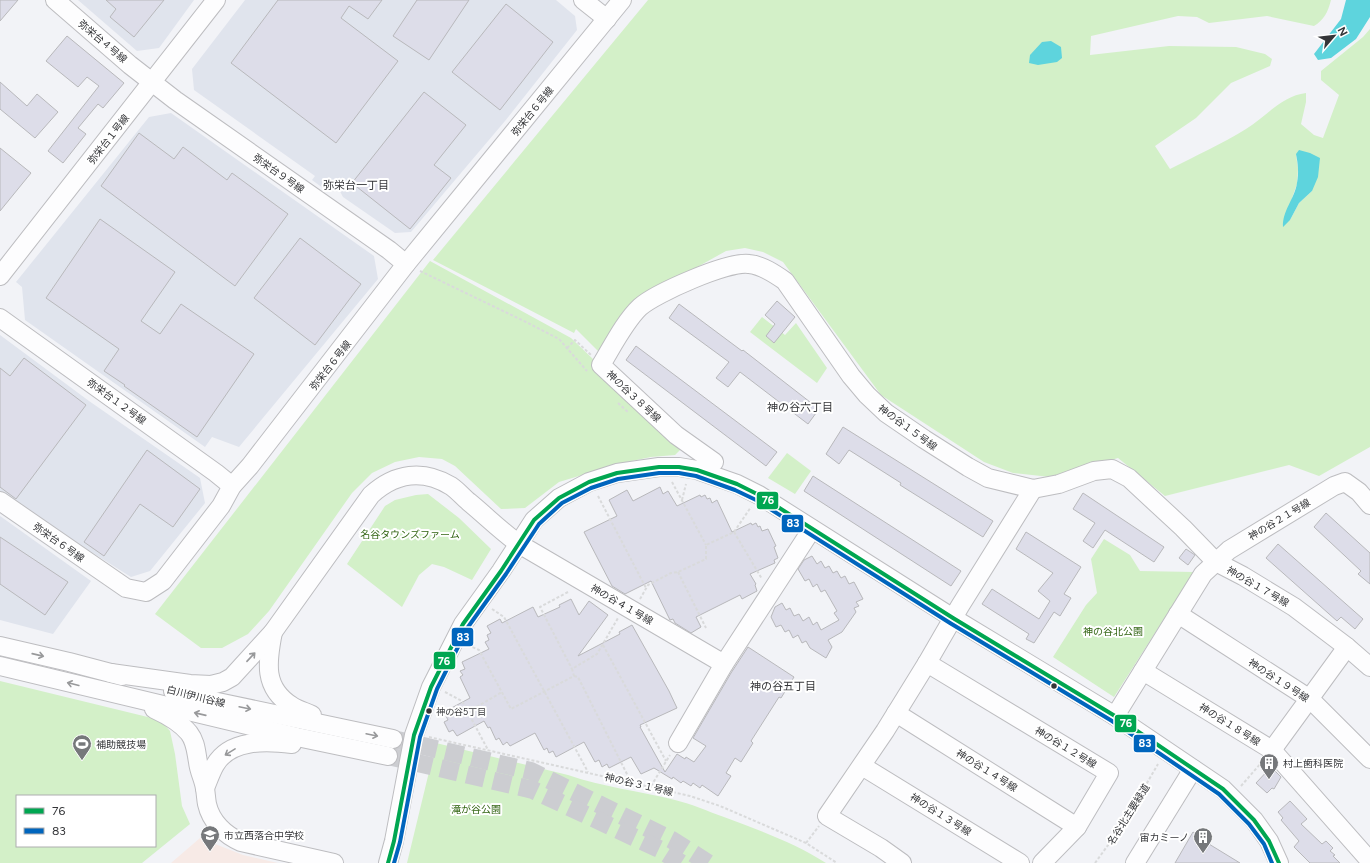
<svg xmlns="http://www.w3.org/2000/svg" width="1370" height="863" font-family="Figtree,'Noto Sans JP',sans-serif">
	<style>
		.built { fill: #e0e4ed }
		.education { fill: #f7eae6 }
		.green { fill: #d3f0c8; fill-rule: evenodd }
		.water { fill: #5ed4dd }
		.building { fill: #dddde9; stroke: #b8b8bb }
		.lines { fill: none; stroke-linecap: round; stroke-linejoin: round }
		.minor-tunnel { stroke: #cccdd1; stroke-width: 18; stroke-dasharray: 18 9; stroke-linecap: butt }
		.minor-casing { stroke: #bdbdc0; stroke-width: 20 }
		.path { stroke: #d9dadb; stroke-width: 2; stroke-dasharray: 3 2; stroke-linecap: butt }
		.minor { stroke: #fdfdfe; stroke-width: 18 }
		.bus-1-casing { stroke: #fff; stroke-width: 7 }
		.bus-2-casing { stroke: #fff; stroke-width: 7 }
		.bus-1 { stroke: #00a651; stroke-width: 4 }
		.bus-2 { stroke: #0065bd; stroke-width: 4 }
		.oneway { stroke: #98999b }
		.bus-dot { fill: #343538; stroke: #fff; stroke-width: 1.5 }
		.labels { text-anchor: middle; stroke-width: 4; stroke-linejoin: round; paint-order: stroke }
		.bus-label { font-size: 9px; fill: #343538; stroke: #fff; text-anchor: start }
		.street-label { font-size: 10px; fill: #343538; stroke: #fff }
		.park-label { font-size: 10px; fill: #316412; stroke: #fff }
		.poi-label { font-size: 10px; fill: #343538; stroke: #fff; text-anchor: start }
		.neighbourhood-label { font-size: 11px; fill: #343538; stroke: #fff }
		.line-badge { stroke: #fff; stroke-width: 1.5 }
		.badge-label { font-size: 11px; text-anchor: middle; font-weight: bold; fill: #fff }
	</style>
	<rect width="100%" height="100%" fill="#f2f3f7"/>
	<g class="built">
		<polygon points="78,0 194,0 159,48 137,51"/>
		<polygon points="245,0 556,0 575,16 577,30 505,121 411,232 395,233 343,197 335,182 327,191 312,180 315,176 194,90 192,69"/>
		<polygon points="171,113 374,256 378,279 239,447 212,437 205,447 25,320 22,287 16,282 149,117"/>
		<polygon points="0,335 89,401 200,478 205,503 150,571 131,577 17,505 0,492"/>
		<polygon points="0,516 91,581 53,634 0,620"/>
	</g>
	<polygon class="education" points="200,838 243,855 278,863 171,863"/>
	<g class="green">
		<path d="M648,0H1331C1328,12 1324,20 1314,26L1267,16L1209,23L1197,17L1178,16L1091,36L1090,55L1169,46L1236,47L1265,54L1272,59L1270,66L1231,83L1196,118L1155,146L1170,169C1195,156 1222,144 1246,129C1266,117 1281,96 1306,93V102L1301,124L1314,135L1323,138L1339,95L1321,80V71L1363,37L1370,29V447L1319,476L1289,465L1165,496L1118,458L1050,477L1013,473L984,462L881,395L783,262L763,252L745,248L726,251L638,300L601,354L576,329L574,333L433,260ZM1296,154L1312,191L1299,203L1290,220L1291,201L1297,184L1298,169Z"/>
		<polygon points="430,261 571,338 684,446 675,455 651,457 622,463 559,482 525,508 501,509 455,466 442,459 419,457 395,462 372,473 352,493 269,611 248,634 222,648 201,648 155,614"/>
		<polygon points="762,317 785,335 796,323 827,368 817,383 750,332"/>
		<polygon points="787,453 811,471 795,494 768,478"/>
		<polygon points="428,494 459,518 491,549 472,580 444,567 432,564 419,575 402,607 347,564 385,506 395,500 416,495"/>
		<polygon points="1104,539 1130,555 1140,571 1194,572 1114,697 1053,657 1086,605 1097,593 1091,559"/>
		<path d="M0,681L160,720L170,731L175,754L182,806L190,824L142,863H0ZM17,796H155V846H17Z"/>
		<path d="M436,743L568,775C603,787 639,791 675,800C692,804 707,811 724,817C759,830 795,843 826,863H407Z"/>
	</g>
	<g class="water">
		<polygon points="1346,0 1370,0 1370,17 1356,39 1331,58 1318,60 1314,54 1341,19"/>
		<polygon points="1051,41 1061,47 1062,58 1057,62 1038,65 1029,63 1030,55 1042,42"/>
		<path d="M1299,150L1310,153L1320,158L1318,177L1312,191L1299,203L1290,220L1283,227C1282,211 1295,198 1297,183C1299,173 1298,164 1296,154Z"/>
	</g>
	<g class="building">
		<polygon points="0,0 18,0 0,21"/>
		<polygon points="106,0 164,0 134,37 110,17 116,9"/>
		<polygon points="278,0 382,0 368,19 349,6 341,18 398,61 336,143 231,63"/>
		<polygon points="417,0 469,0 429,60 393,36"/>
		<polygon points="506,4 553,42 500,110 452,72"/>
		<polygon points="67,36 124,83 103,108 98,104 78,128 86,134 63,163 48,151 99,86 87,77 78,87 46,61"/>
		<polygon points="0,82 27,106 37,94 58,112 35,138 0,109"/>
		<polygon points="424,92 466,125 434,165 451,178 410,229 352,183"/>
		<polygon points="139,133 174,159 183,147 227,180 232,173 288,214 235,286 101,186"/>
		<polygon points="0,148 31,173 0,211"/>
		<polygon points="100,219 175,272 141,321 160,334 181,304 254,354 197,437 124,386 125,385 104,371 119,349 46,298"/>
		<polygon points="300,238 361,284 315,345 254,298"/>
		<polygon points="777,301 795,317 774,343 766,336 775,324 765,315"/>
		<polygon points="679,304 742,351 743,350 819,409 808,424 740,372 728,387 716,378 729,362 669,318"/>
		<polygon points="636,346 777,452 766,466 626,360"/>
		<polygon points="24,358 86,405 16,499 0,487 0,368 10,376"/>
		<polygon points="843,427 993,521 983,537 900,485 901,483 849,450 839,464 826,454"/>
		<polygon points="147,450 200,489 173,527 140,504 104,556 84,542"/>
		<polygon points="813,476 961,571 951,586 804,491"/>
		<polygon points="660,487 663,494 668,491 677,506 700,495 701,497 705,495 707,499 710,498 712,503 717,500 732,532 751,523 752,525 756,523 758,527 760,526 762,531 768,529 776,546 774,547 778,558 774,560 775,563 750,574 756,584 755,585 757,591 742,599 740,595 696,617 701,627 691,633 675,623 673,619 670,620 651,581 625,594 612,586 584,532 617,516 609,500 627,490 633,501"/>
		<polygon points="1083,493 1164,547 1154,562 1105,530 1093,548 1083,541 1095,523 1073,509"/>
		<polygon points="1326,513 1370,553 1370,584 1358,574 1361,571 1314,527"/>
		<polygon points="1026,532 1081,567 1064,594 1071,598 1060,616 1054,612 1034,643 1026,639 1029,634 982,604 992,589 1039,619 1050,601 1038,591 1053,573 1016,549"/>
		<polygon points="0,537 68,582 45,615 0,584"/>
		<polygon points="1278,544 1363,619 1355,629 1341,617 1337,621 1266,558"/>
		<polygon points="1186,549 1195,555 1188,565 1179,558"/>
		<polygon points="812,556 817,564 821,561 825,568 829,566 833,573 837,571 841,578 845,576 849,584 854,582 863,599 856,602 859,606 854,608 856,612 842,632 828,640 832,647 826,658 810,648 806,641 802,643 798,635 793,638 789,630 785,632 781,625 776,627 771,617 775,607 782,603 786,610 790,608 794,616 799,614 803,621 809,617 813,625 817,622 821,630 839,620 834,613 837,611 825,590 821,592 817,584 813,587 809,579 805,581 798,569 804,560"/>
		<polygon points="571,599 579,615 589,601 608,615 578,656 620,634 619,632 632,625 669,691 677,708 640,725 641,727 640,727 665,772 677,754 685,759 686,757 694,762 706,746 693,738 731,673 748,647 794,677 781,698 779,697 751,741 753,743 741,762 735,758 726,773 731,776 718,796 702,785 700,788 693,783 691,786 683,781 681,783 673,777 672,779 654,768 641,774 631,757 609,768 607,764 602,767 599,760 595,762 584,742 556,757 553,751 549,753 547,748 544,750 535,733 510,746 507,742 503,745 499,738 496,740 490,727 488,728 484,721 457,736 453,730 449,732 444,722 448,720 444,712 470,698 460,677 463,675 460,671 465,669 462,662 489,649 485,642 489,640 487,635 491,633 487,626 500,619 502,623 533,607 538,617 560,607 559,605"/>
		<polygon points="1271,767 1281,777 1274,789 1272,788 1267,793 1256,783"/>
		<polygon points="1290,801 1307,819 1301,824 1322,844 1326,841 1333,848 1330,851 1335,855 1333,856 1340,863 1310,863 1294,847 1299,841 1281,820 1283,818 1278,812"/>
		<polygon points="1193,832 1205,840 1204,841 1240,863 1175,863"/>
	</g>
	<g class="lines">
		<g class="minor-tunnel">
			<polyline points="393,739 531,771 672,840 708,863"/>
			<polyline points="388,756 533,790 659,849 681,863"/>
		</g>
		<defs>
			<g id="minor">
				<polyline points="55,0 130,65 175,100 389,250 406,264"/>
				<polyline points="583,0 607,19"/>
				<polyline points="0,276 216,0"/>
				<polyline points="0,318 216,473 232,486"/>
				<path d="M714,462L676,435L601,365C612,347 625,321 640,307C656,293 728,261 749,264C762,265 775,274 785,281L851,376L867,395L886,413L924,439L968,467L988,478L1033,489L1059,484L1094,471L1112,469L1129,478L1183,528L1216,562L1243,576L1294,607L1347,647L1370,667"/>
				<polyline points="0,501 126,588 146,592 163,581 221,506 232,486 250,466 406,264 622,0"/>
				<polyline points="1178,614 1310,699 1370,759"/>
				<path d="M273,632C267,662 263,688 292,706C298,710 306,712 312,715"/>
				<polyline points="0,646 69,662 122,676"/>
				<polyline points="927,663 1109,773 1077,827 1042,863"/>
				<polyline points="0,666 297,737 388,756"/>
				<polyline points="1143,671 1272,750 1370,861"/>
				<path d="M111,673L190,684L211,685L223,682L232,677L273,632L371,495C395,473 423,469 451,486C457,490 463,497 469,502C486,516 501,531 519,544L724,664L812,529"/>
				<polyline points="173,691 213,701 393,739"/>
				<path d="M154,709C167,715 180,722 189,733C196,742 196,752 198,762C199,772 204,780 205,789C206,794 206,799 207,804C211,822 225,835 241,842L334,863"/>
				<polyline points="896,713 1077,827"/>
				<polyline points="1115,716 1203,574 1229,550 1334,486 1345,482 1359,492 1370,505"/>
				<polyline points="678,743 724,664"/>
				<polyline points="1272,750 1347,647"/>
				<polyline points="862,766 1020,863"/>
				<path d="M205,788C208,781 211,772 215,765C230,739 266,741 292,744"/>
				<polyline points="388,863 394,841 414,735 431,687 463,624 501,571 534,520 559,498 589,482 617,473 659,467 679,467 697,470 737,484 759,495 953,618 1115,716 1223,789 1254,820 1269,841 1279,863"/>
				<polyline points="902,863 881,848 827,816 885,731 927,663 960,606 1033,489"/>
				<polyline points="1135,863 1193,769"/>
			</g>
		</defs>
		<use href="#minor" class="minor-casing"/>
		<g class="path">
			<polyline points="420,271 526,322 559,339 587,371"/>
			<polyline points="567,348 575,340 591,355"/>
			<polyline points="618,403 629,413"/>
			<polyline points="672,482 706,545"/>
			<polyline points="598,496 646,588"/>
			<polyline points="682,500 686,484"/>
			<polyline points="734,532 762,579"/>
			<polyline points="678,572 706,628"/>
			<polyline points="568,592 540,607 572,669"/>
			<polyline points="640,599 648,585 671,573 678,572 706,559 706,545 734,532 751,507"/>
			<polyline points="492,609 504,617 588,772"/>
			<polyline points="468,645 479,650 511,709 574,676 572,669 597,654 618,618"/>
			<polyline points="603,645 666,761"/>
			<polyline points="574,676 578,677 631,782"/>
			<polyline points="445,692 462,701 488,750"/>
			<polyline points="468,712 502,692"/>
			<polyline points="429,737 690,796 720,806 806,843 837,863"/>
			<polyline points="651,786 670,755"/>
			<polyline points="1241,786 1262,762"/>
			<polyline points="806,843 819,826"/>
			<polyline points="1095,863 1122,826 1158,764"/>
		</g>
		<use href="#minor" class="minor"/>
		<defs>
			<polyline id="bus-1" points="388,863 394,841 414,735 431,687 463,624 501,571 534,520 559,498 589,482 617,473 659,467 679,467 697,470 737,484 759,495 953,618 1115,716 1223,789 1254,820 1269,841 1279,863"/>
			<polyline id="bus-2" points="394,863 400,842 420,737 437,689 468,627 506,574 539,524 562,503 591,488 618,479 659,473 679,473 696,476 735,490 756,500 950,623 1112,721 1219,794 1249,824 1264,844 1272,863"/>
		</defs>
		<use href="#bus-1" class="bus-1-casing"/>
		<use href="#bus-2" class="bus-2-casing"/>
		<use href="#bus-1" class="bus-1"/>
		<use href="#bus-2" class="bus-2"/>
	</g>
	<defs><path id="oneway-shaft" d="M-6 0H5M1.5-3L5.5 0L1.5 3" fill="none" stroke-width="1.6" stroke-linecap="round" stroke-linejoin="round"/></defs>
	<g class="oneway">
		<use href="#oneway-shaft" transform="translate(38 655) rotate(13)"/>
		<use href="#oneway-shaft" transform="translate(251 657) rotate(-47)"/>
		<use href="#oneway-shaft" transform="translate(73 684) rotate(-166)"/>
		<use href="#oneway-shaft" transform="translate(245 708) rotate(12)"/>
		<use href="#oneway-shaft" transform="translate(200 714) rotate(-167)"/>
		<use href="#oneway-shaft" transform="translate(372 735) rotate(12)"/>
		<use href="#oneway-shaft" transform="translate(230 752) rotate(148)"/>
	</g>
	<defs>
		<symbol id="stadium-pin" viewBox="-11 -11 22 30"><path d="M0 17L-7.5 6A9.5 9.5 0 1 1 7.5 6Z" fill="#76787b" stroke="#fff"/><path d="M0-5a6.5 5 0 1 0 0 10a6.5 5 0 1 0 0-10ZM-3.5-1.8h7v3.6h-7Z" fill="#fff"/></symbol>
		<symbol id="building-pin" viewBox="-11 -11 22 30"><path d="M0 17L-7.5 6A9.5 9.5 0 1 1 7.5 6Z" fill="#76787b" stroke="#fff"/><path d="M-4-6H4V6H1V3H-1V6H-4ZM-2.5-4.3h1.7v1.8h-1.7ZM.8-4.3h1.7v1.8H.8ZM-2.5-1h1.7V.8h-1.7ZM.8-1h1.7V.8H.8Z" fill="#fff"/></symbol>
		<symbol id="school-pin" viewBox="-11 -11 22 30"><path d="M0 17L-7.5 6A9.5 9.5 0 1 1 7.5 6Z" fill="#76787b" stroke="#fff"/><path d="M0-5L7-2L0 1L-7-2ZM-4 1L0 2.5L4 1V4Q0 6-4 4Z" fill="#fff"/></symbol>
	</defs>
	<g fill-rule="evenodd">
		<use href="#stadium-pin" x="71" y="733" width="22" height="30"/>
		<use href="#building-pin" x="1258" y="752" width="22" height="30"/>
		<use href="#school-pin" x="199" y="824" width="22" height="30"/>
		<use href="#building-pin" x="1192" y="826" width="22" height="30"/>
	</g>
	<g class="bus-dot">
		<circle cx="1054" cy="686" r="3.5"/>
		<circle cx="429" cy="711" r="3.5"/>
	</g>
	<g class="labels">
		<g class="bus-label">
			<text x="436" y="715">神の谷5丁目</text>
		</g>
		<g class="street-label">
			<text transform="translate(103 41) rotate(40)" y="4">弥栄台４号線</text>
			<text transform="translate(532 111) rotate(-51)" y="4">弥栄台６号線</text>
			<text transform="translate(108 139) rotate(-52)" y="4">弥栄台１号線</text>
			<text transform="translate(279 173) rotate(35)" y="4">弥栄台９号線</text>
			<text transform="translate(330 365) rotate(-52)" y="4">弥栄台６号線</text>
			<text transform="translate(634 396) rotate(43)" y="4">神の谷３８号線</text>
			<text transform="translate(117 401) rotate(36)" y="4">弥栄台１２号線</text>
			<text transform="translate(908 427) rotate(36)" y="4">神の谷１５号線</text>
			<text transform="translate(1279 519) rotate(-31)" y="4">神の谷２１号線</text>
			<text transform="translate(59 542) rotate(35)" y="4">弥栄台６号線</text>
			<text transform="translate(1258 586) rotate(30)" y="4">神の谷１７号線</text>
			<text transform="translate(622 604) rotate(30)" y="4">神の谷４１号線</text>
			<text transform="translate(1279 680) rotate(33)" y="4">神の谷１９号線</text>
			<text transform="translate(196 696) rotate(14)" y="4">白川伊川谷線</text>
			<text transform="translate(1230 724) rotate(32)" y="4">神の谷１８号線</text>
			<text transform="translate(1066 747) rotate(31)" y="4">神の谷１２号線</text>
			<text transform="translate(987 770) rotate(32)" y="4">神の谷１４号線</text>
			<text transform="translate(639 784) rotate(13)" y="4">神の谷３１号線</text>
			<text transform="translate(941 814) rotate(32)" y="4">神の谷１３号線</text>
			<text transform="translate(1128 814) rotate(-58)" y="4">名谷北主要緑道</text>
		</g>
		<g class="park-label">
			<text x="410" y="538">名谷タウンズファーム</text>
			<text x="1113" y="635">神の谷北公園</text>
			<text x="476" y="813">滝が谷公園</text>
		</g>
		<g class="poi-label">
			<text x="96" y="748">補助競技場</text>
			<text x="1283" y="767">村上歯科医院</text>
			<text x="224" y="839">市立西落合中学校</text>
			<text x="1189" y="841" text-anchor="end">宙カミーノ</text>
		</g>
		<g class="neighbourhood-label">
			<text x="356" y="189">弥栄台一丁目</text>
			<text x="800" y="411">神の谷六丁目</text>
			<text x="783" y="690">神の谷五丁目</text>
		</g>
	</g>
	<g class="line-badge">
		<rect x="756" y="491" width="23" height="19" rx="4" fill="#00a651"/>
		<rect x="781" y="514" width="23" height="19" rx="4" fill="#0065bd"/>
		<rect x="451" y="627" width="23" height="20" rx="4" fill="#0065bd"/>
		<rect x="433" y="651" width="23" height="19" rx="4" fill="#00a651"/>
		<rect x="1114" y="714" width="23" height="19" rx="4" fill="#00a651"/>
		<rect x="1133" y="734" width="23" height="19" rx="4" fill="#0065bd"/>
	</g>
	<g class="badge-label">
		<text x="768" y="504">76</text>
		<text x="793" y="527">83</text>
		<text x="463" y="641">83</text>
		<text x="444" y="665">76</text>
		<text x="1126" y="727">76</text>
		<text x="1145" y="747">83</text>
	</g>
	<rect x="16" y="795" width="140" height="52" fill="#ffffff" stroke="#aeaeaf"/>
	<rect x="24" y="808" width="20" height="6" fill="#00a651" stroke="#aeaeaf"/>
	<text x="52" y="815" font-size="12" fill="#343538">76</text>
	<rect x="24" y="828" width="20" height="6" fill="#0065bd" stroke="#aeaeaf"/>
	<text x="52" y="835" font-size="12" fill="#343538">83</text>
	<g transform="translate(1334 36) rotate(62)" stroke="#ffffff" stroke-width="3" paint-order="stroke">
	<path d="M0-3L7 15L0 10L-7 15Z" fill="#343538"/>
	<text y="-6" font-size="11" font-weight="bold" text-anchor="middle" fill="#343538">N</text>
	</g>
</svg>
